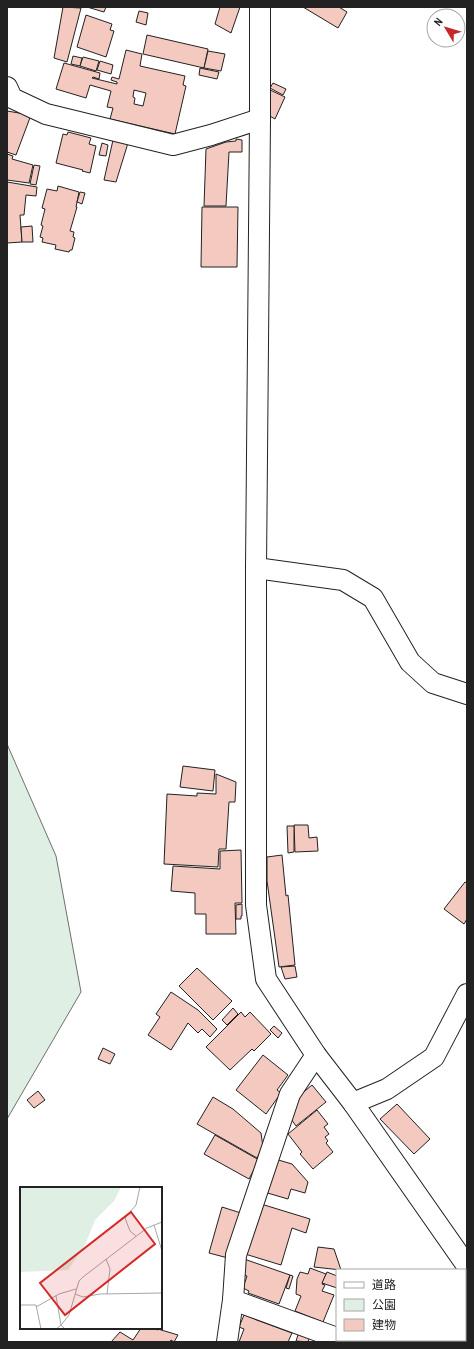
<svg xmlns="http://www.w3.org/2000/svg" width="474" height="1349" font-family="'Archivo Narrow','Noto Sans JP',sans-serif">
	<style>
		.green { fill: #e0efe3; stroke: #6f6f6f }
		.building { fill: #f3c9c0; stroke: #222; fill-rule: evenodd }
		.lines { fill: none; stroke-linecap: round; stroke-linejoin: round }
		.minor-casing { stroke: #222; stroke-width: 22 }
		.minor { stroke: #fff; stroke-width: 20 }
		.inset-road { fill: none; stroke: #a7a7a7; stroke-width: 1 }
		.view { fill: #d62828; fill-opacity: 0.15; stroke: #d62828; stroke-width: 2 }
		.inset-edge { fill: none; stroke: #222; stroke-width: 2 }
	</style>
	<rect width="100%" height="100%" fill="#fff"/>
	<polygon class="green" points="7,744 56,856 81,992 7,1119"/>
	<g class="building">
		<polygon points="63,7 81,8 67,62 54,58"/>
		<polygon points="87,7 106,7 104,12"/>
		<polygon points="220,7 240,7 231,33 215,24"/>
		<polygon points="303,7 339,7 347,12 338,28"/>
		<polygon points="139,11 148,13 146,25 136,22"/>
		<polygon points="86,15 112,24 110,30 114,31 106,57 77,47"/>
		<polygon points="147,35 208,49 204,68 143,54"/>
		<path d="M126,50L142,54L140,66L185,76L183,85L186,86L175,134L110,119L113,108L107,107L111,91L90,85L86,98L56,89L64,63L100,73L99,79L93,77L92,78L117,84V82L111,80L112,77L119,79ZM134,90L146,93L143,106L134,104L135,98L133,97Z"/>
		<polygon points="208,51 225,54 221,71 204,68"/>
		<polygon points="73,56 82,58 80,66 71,64"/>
		<polygon points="83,57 99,61 96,71 80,66"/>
		<polygon points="100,61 113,65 111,74 97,70"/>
		<polygon points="200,68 219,72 217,79 199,75"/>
		<polygon points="273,83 286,89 283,95 270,88"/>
		<polygon points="268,89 285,97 275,119 268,115"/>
		<polygon points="7,111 31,115 16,155 7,152"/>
		<polygon points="68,132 91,138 89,144 96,146 90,173 82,171 83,170 56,163 63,134 67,135"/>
		<polygon points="236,139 242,140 242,152 229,152 226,206 204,206 206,149 226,142 236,141"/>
		<polygon points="113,140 128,143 116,182 104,180"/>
		<polygon points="102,143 108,145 106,156 99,155"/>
		<polygon points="7,154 13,156 12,159 33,165 29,183 7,180"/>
		<polygon points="34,165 40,166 36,185 30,184"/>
		<polygon points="7,182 37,187 36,196 26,195 24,215 20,215 22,242 7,243"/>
		<polygon points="58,186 79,192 76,207 77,207 70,231 74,232 73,237 75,238 72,250 70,250 69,252 55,249 56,245 42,242 43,238 40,237 43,226 41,225 45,209 42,208 47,189 57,191"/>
		<polygon points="80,192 85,193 82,204 77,202"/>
		<polygon points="202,207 238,207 237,267 201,267"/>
		<polygon points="32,226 33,242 22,242 21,227"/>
		<polygon points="183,766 215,770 213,791 180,787"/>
		<polygon points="216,774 236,782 235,802 229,802 226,849 219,849 218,867 164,864 167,794 197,796 197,793 216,794"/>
		<polygon points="294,825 308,825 309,838 317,837 318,851 295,852"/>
		<polygon points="287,826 294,826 294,852 288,853"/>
		<polygon points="241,850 242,903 235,903 236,934 206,934 206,914 195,914 195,893 171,891 173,866 220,869 220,851"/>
		<polygon points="282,855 286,896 288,895 295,965 279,967 267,881 267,857"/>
		<polygon points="465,882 467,883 467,919 464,924 444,909"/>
		<polygon points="242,904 242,916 241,916 241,919 236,919 236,905"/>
		<polygon points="295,966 297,977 285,979 281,967"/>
		<polygon points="197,968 232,1001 213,1020 179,986"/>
		<polygon points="171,992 198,1010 217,1029 210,1037 202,1029 198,1033 188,1023 171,1050 148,1035 160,1017 156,1014"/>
		<polygon points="233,1008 238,1014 227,1025 222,1020"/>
		<polygon points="241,1012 245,1017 250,1012 271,1034 254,1051 252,1049 230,1070 206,1047"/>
		<polygon points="274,1026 282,1033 278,1038 270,1030"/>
		<polygon points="103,1048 115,1054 110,1064 98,1059"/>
		<polygon points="263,1055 288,1075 277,1090 281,1093 266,1114 236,1090"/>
		<polygon points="312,1085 326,1102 296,1126 289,1116 299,1096"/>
		<polygon points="38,1091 45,1100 34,1108 27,1100"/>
		<polygon points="213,1097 233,1109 261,1133 263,1147 257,1158 197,1124"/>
		<polygon points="397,1104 430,1139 414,1154 380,1119"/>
		<polygon points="317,1110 328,1124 324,1127 329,1134 325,1137 328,1141 326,1143 333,1152 313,1169 300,1154 302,1152 288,1134"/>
		<polygon points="215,1135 259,1160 249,1179 204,1154"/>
		<polygon points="275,1159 292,1164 308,1182 305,1193 291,1189 288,1199 264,1192"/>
		<polygon points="261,1204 310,1219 306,1233 292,1228 281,1265 245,1254"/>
		<polygon points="222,1207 241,1213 228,1258 209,1253"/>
		<polygon points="318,1247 334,1249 341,1270 314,1267"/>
		<polygon points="244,1259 290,1275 279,1304 248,1293 249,1291 243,1288 247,1276 243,1275"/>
		<polygon points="310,1268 326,1274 322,1284 325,1285 322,1291 334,1295 323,1322 295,1311 301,1296 296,1294 297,1279 300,1272 308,1274"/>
		<polygon points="327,1272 337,1276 337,1288 322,1283"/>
		<polygon points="290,1275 293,1276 289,1289 286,1288"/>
		<polygon points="244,1315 292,1333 288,1342 239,1342 244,1329 239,1327"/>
		<polygon points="141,1328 152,1328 158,1330 158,1329 178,1335 174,1342 171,1340 170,1342 111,1342 120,1332 133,1340"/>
		<polygon points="299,1332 310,1336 308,1342 296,1341"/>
	</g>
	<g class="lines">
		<defs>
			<g id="minor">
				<polyline points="260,7 260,119 256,568 256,905 266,979 316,1055 353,1103 467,1266"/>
				<polyline points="7,87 12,98 46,114 173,145 211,135 260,119"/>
				<polyline points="256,568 343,580 373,598 410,662 433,683 467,694"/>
				<polyline points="353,1103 387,1089 434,1057 467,994"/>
				<polyline points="233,1300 337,1338"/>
				<polyline points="227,1342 233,1300 236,1255 290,1094 316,1055"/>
			</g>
		</defs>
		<use href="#minor" class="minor-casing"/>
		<use href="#minor" class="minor"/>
	</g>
	<g transform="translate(20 1187)">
		<rect width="142" height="142" fill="#fff"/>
		<path d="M0,0H101L94,14L75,33L65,58L48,83L0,85Z" fill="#e0efe3"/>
		<path class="inset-road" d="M134,38L142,64M116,49L110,44L105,31L116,18L120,0M86,72L90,82L87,107M55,107L63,110L80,107L142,106M36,109L41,138L49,128L59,94L63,90L127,41L142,35M0,118H16L21,142M16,120L39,107L56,102M36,142L41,138L45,142"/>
		<path class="view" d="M111,25L135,57L45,128L20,96Z"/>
		<rect width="142" height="142" class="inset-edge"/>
	</g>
	<rect width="474" height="1349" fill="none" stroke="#222222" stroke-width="16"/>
	<rect x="336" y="1269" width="130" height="72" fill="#ffffff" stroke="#a7a7a7"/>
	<rect x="344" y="1282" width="20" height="6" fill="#ffffff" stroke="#a7a7a7"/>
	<text x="372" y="1289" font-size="12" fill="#222222">道路</text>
	<rect x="344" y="1299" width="20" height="12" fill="#e0efe3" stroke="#a7a7a7"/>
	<text x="372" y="1309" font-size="12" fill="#222222">公園</text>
	<rect x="344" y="1319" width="20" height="12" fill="#f3c9c0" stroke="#a7a7a7"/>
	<text x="372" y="1329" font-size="12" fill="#222222">建物</text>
	<g transform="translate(446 28) rotate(308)"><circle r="19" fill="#ffffff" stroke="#a7a7a7"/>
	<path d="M0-3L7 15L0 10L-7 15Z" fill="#c62828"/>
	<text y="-6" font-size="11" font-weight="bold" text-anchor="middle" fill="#222222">N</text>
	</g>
</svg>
